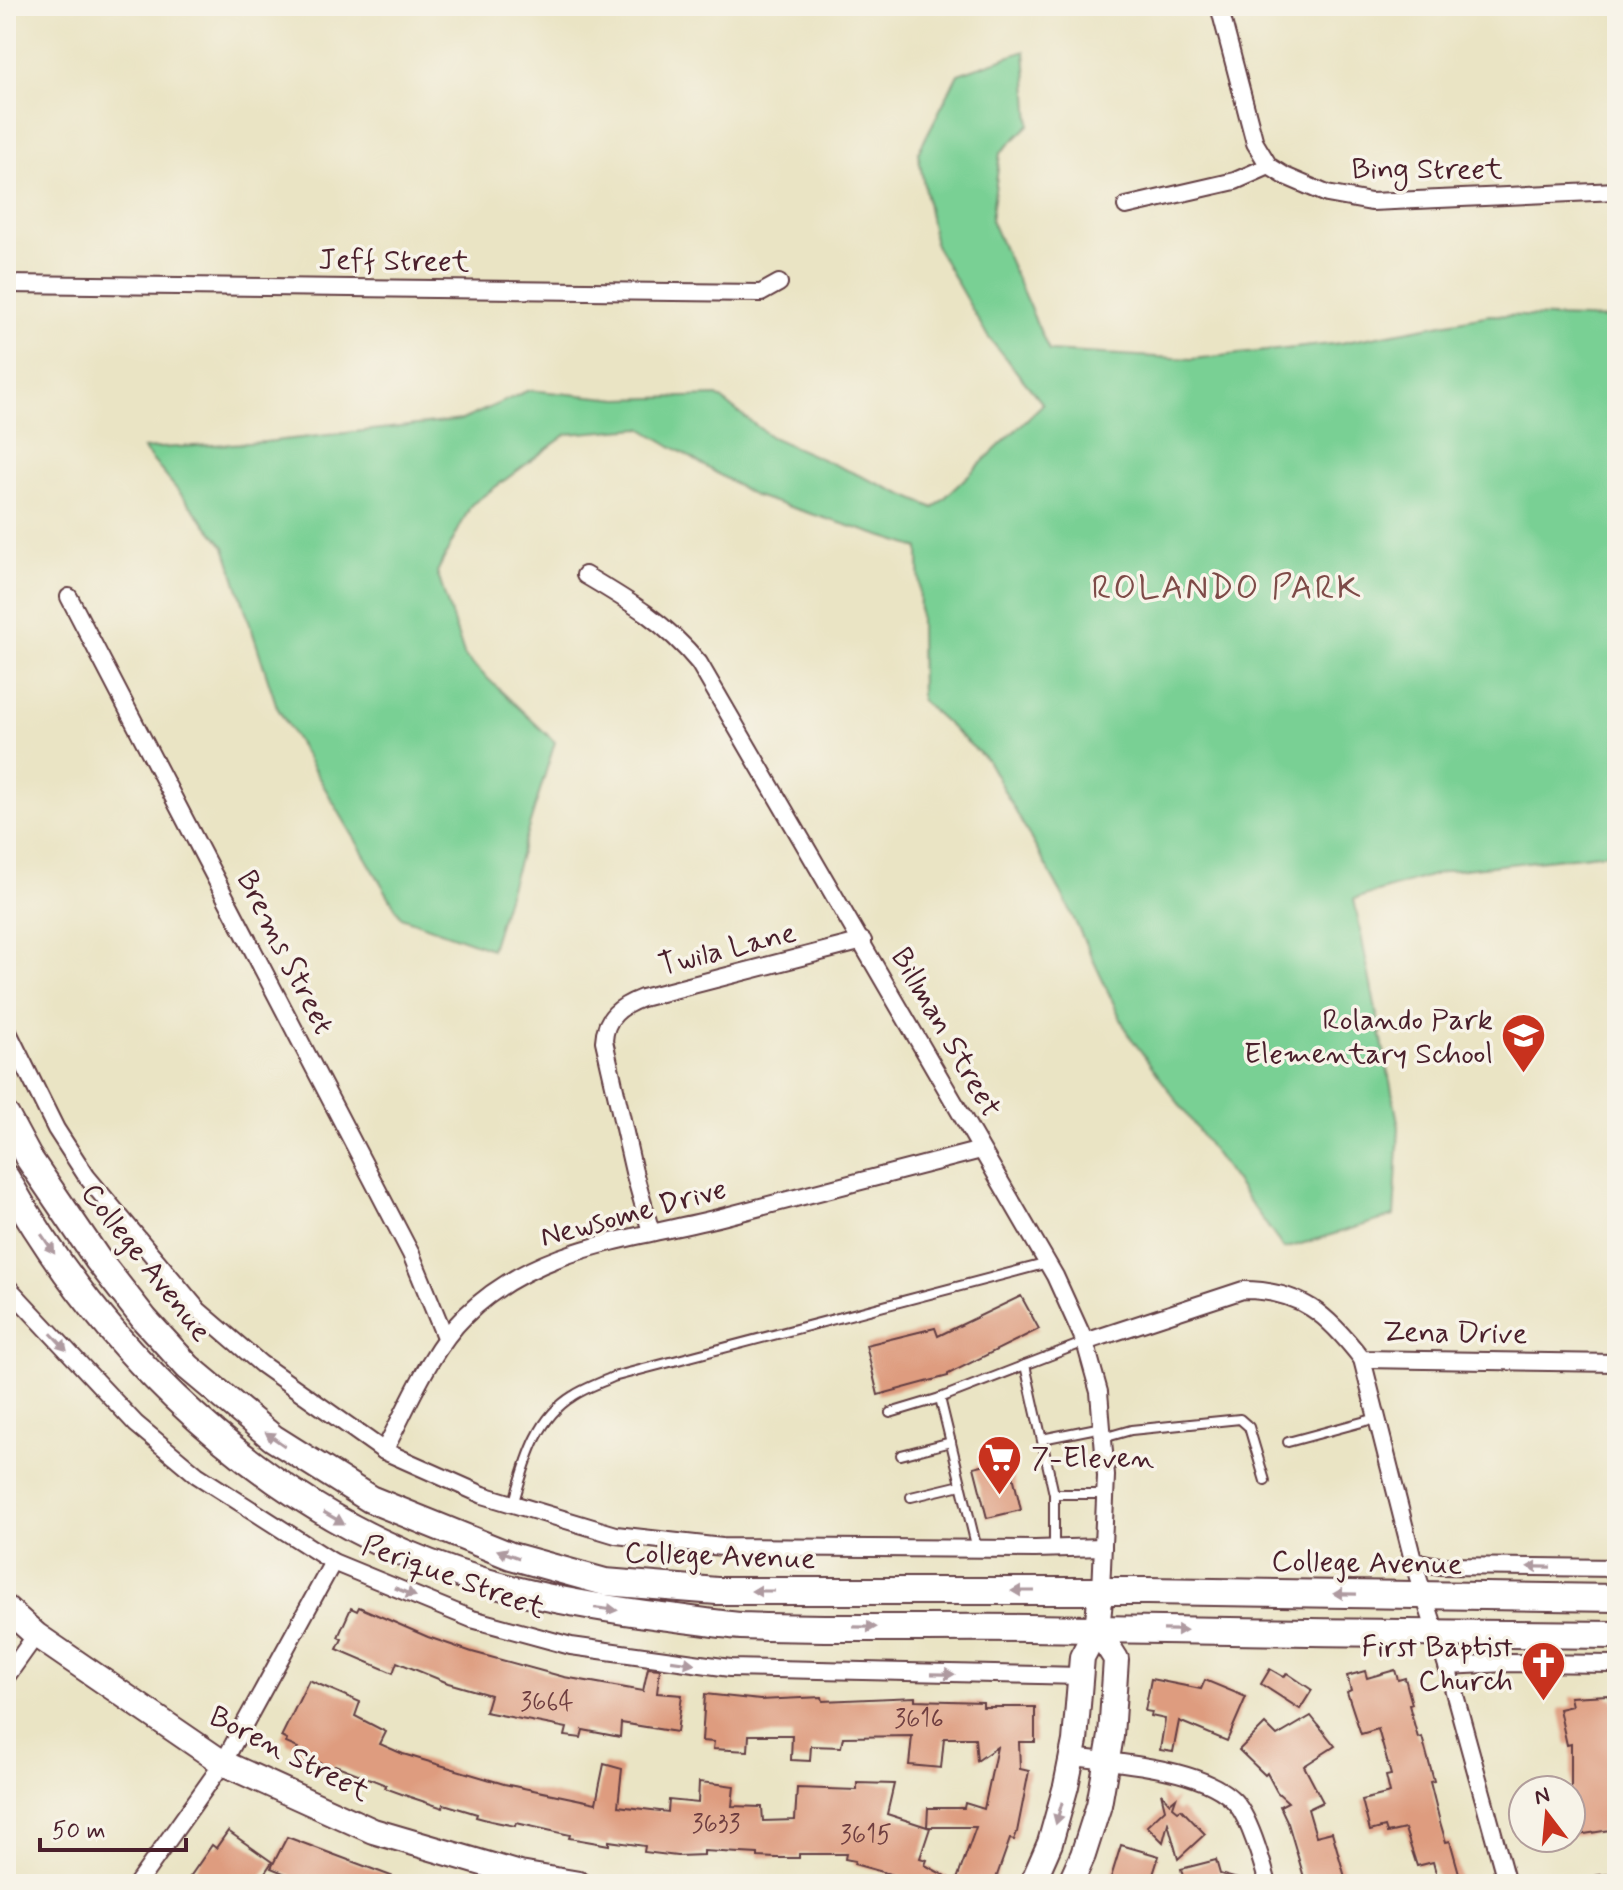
<svg xmlns="http://www.w3.org/2000/svg" width="1623" height="1890" font-family="Mynerve,sans-serif">
	<style>
		.green { fill: #79d094; stroke: #627860; stroke-width: 2 }
		.building { fill: #de9c7f }
		.lines { fill: none; stroke-linecap: round; stroke-linejoin: round }
		.lane-casing { stroke: #623d42; stroke-width: 12 }
		.street-casing { stroke: #623d42; stroke-width: 20 }
		.secondary-casing { stroke: #623d42; stroke-width: 28 }
		.primary-casing { stroke: #623d42; stroke-width: 30 }
		.lane { stroke: #fff; stroke-width: 8 }
		.street { stroke: #fff; stroke-width: 16 }
		.secondary { stroke: #fff; stroke-width: 24 }
		.primary { stroke: #fff; stroke-width: 26 }
		.oneway { fill: #ae9aa0 }
		.labels { text-anchor: middle; stroke-width: 7; stroke-linejoin: round; paint-order: stroke }
		.number-label { font-size: 26px; fill: #6f3e40 }
		.street-label { font-size: 30px; fill: #4a1f2b; stroke: #f7f3e8 }
		.poi-label { font-size: 30px; fill: #4a1f2b; stroke: #f7f3e8; text-anchor: end }
		.quarter-label { font-size: 34px; letter-spacing: 2px; fill: #7e4b48; stroke: #f7f3e8 }
	</style>
	<rect width="100%" height="100%" fill="#f7f3e8"/>
	<filter id="ink" filterUnits="userSpaceOnUse"><feTurbulence type="fractalNoise" baseFrequency=".0125" numOctaves="2"/><feDisplacementMap in="SourceGraphic" scale="16" xChannelSelector="R" yChannelSelector="G"/><feConvolveMatrix kernelMatrix="1 2 1 2 8 2 1 2 1" color-interpolation-filters="sRGB"/></filter>
	<filter id="wash" filterUnits="userSpaceOnUse"><feTurbulence type="fractalNoise" baseFrequency=".006" numOctaves="4" result="noise"/><feDisplacementMap in="SourceGraphic" scale="32" xChannelSelector="R" yChannelSelector="G"/><feGaussianBlur stdDeviation="1.8" result="paint"/><feColorMatrix in="noise" values="0 0 0 0 0 0 0 0 0 0 0 0 0 0 0 0 0 1.4 0 .05"/><feComposite in="paint" operator="in"/></filter>
	<g filter="url(#wash)">
		<rect width="100%" height="100%" fill="#eae4c4"/>
		<polygon class="green" points="1025,51 1030,124 1000,153 991,220 1049,351 1192,359 1341,343 1490,315 1617,319 1617,688 1615,710 1617,720 1617,852 1446,871 1354,899 1399,1127 1394,1216 1284,1249 1127,1032 1066,902 987,760 921,700 919,548 755,496 641,428 567,434 471,505 437,572 465,657 555,742 491,949 401,917 277,707 225,547 143,449 265,442 462,420 529,390 619,399 717,396 771,437 934,508 1043,404 988,337 935,245 918,153 958,74"/>
		<g id="blocks">
			<g class="building">
				<polygon points="1021,1296 1039,1329 948,1374 948,1376 878,1395 866,1345 935,1328 938,1336"/>
				<polygon points="1009,1458 1021,1510 987,1518 974,1467"/>
				<polygon points="359,1607 428,1637 472,1652 564,1677 643,1691 648,1668 660,1669 657,1693 682,1695 677,1732 621,1723 620,1737 583,1730 581,1738 565,1736 567,1728 485,1712 490,1695 448,1683 397,1662 393,1673 337,1649 342,1639 338,1637 351,1608 357,1611"/>
				<polygon points="1270,1669 1284,1677 1287,1673 1312,1690 1300,1709 1261,1684"/>
				<polygon points="1395,1670 1398,1680 1405,1678 1412,1704 1409,1705 1418,1738 1422,1737 1434,1781 1430,1782 1440,1822 1446,1842 1450,1841 1462,1884 1439,1884 1433,1862 1417,1866 1405,1829 1387,1833 1385,1827 1370,1831 1362,1800 1390,1793 1386,1776 1391,1775 1378,1729 1361,1734 1347,1692 1351,1690 1347,1676 1365,1671 1367,1678"/>
				<polygon points="1151,1679 1201,1689 1205,1680 1246,1697 1227,1741 1179,1721 1173,1752 1160,1750 1165,1719 1151,1716 1152,1712 1145,1711"/>
				<polygon points="309,1680 360,1702 355,1716 386,1732 380,1744 403,1754 504,1784 596,1803 604,1764 622,1769 618,1806 668,1812 669,1800 698,1803 699,1782 719,1784 734,1786 732,1806 762,1807 763,1821 795,1820 797,1788 857,1790 857,1783 894,1784 887,1814 930,1828 920,1858 927,1860 925,1865 956,1882 976,1827 927,1827 928,1808 964,1808 965,1803 984,1809 997,1747 977,1761 975,1738 944,1738 941,1768 909,1765 912,1736 843,1737 841,1747 811,1746 810,1761 791,1760 792,1735 749,1735 748,1751 713,1749 714,1742 702,1741 705,1694 760,1700 822,1697 823,1701 915,1697 915,1700 983,1702 983,1707 1035,1707 1035,1742 1019,1742 1020,1769 1029,1771 1017,1832 1014,1840 1010,1839 994,1884 926,1884 854,1864 855,1861 845,1859 846,1854 799,1854 799,1858 776,1858 758,1857 758,1854 704,1851 704,1855 677,1856 644,1852 645,1846 609,1841 609,1845 569,1838 570,1835 516,1823 515,1826 491,1821 476,1817 477,1814 444,1804 443,1808 410,1797 385,1788 386,1785 335,1765 333,1768 320,1763 296,1752 298,1748 286,1743 287,1740 281,1737"/>
				<polygon points="1608,1695 1609,1699 1614,1699 1614,1703 1617,1703 1617,1829 1571,1836 1571,1744 1567,1745 1559,1709 1572,1706 1570,1697"/>
				<polygon points="1311,1716 1335,1746 1304,1766 1323,1802 1308,1809 1316,1836 1332,1832 1347,1884 1306,1884 1288,1823 1280,1806 1288,1802 1277,1792 1267,1773 1265,1775 1239,1750 1265,1724 1277,1736"/>
				<polygon points="1161,1793 1170,1803 1176,1798 1173,1807 1178,1811 1181,1809 1205,1834 1178,1859 1168,1823 1163,1842 1147,1826 1165,1809"/>
				<polygon points="228,1831 272,1862 257,1884 185,1884 212,1845 216,1848"/>
				<polygon points="287,1837 407,1882 407,1884 310,1884 271,1868"/>
				<polygon points="1121,1845 1159,1856 1150,1884 1109,1884"/>
				<polygon points="1216,1860 1220,1874 1241,1880 1240,1884 1185,1884 1181,1869"/>
			</g>
		</g>
	</g>
	<g filter="url(#ink)">
		<use href="#blocks" fill-opacity="0" stroke="#623d42" stroke-width="2"/>
		<g class="lines">
			<defs>
				<g id="lane">
					<polyline points="940,1398 977,1549"/>
					<polyline points="890,1413 940,1398 1025,1365"/>
					<polyline points="1103,1438 1131,1430 1240,1419 1249,1427 1265,1481"/>
					<polyline points="1042,1439 1102,1427"/>
					<polyline points="1288,1442 1377,1418"/>
					<polyline points="901,1455 951,1442"/>
					<polyline points="1054,1494 1105,1494"/>
					<polyline points="911,1497 961,1485"/>
					<path d="M513,1505C525,1465 535,1419 573,1396C585,1388 600,1383 613,1377L1048,1263"/>
					<polyline points="1054,1548 1054,1494 1025,1365 1085,1342"/>
				</g>
				<g id="street">
					<polyline points="1219,6 1255,143 1269,166 1285,176 1327,194 1371,202 1617,191"/>
					<polyline points="1126,206 1235,181 1269,166"/>
					<polyline points="6,284 761,293 779,283"/>
					<path d="M585,575C629,601 665,622 699,663L1055,1276L1085,1342L1099,1392L1106,1476L1101,1591"/>
					<polyline points="69,597 411,1254 445,1337"/>
					<polyline points="6,1028 56,1129 87,1177 198,1310 261,1364 384,1451 483,1495 616,1535 722,1547 1035,1549 1103,1547"/>
					<path d="M651,1232L634,1172L604,1041C605,1017 621,1006 642,998L863,941"/>
					<polyline points="6,1285 136,1424 197,1475 333,1562 472,1619 571,1646 730,1668 1081,1676"/>
					<path d="M1085,1342L1243,1290C1301,1290 1328,1315 1362,1359L1617,1363"/>
					<polyline points="1362,1359 1415,1568 1447,1666 1507,1884"/>
					<path d="M384,1451C407,1408 430,1350 465,1316C536,1246 631,1240 722,1217C809,1195 895,1172 981,1150"/>
					<polyline points="1413,1561 1440,1566 1617,1568"/>
					<polyline points="1447,1666 1506,1663 1617,1664"/>
					<polyline points="6,1677 36,1635"/>
					<path d="M1072,1757C1115,1762 1200,1768 1232,1799C1249,1814 1262,1862 1268,1884"/>
					<polyline points="137,1884 223,1763 333,1562"/>
					<polyline points="1599,1884 1617,1883"/>
				</g>
				<g id="secondary">
					<polyline points="6,1608 36,1635 223,1763 373,1831 520,1874 579,1884"/>
					<polyline points="1032,1884 1050,1843 1066,1786 1075,1741 1082,1657 1097,1629 1101,1591"/>
					<polyline points="1070,1884 1083,1855 1099,1805 1111,1736 1116,1659 1097,1629"/>
				</g>
				<g id="primary">
					<polyline points="6,1116 28,1157 98,1260 145,1320 188,1367 273,1438 370,1499 511,1556 605,1582 717,1591 1147,1591 1617,1598"/>
					<path d="M6,1178C95,1337 234,1478 402,1552C484,1588 574,1605 661,1616C688,1619 715,1624 741,1626C836,1630 932,1627 1027,1628C1224,1631 1420,1634 1617,1635"/>
				</g>
			</defs>
			<use href="#lane" class="lane-casing"/>
			<use href="#street" class="street-casing"/>
			<use href="#secondary" class="secondary-casing"/>
			<use href="#primary" class="primary-casing"/>
			<use href="#lane" class="lane"/>
			<use href="#street" class="street"/>
			<use href="#secondary" class="secondary"/>
			<use href="#primary" class="primary"/>
		</g>
		<defs><path id="oneway-solid" d="M-6-.8H1V-3.2L6.5 0L1 3.2V.8H-6Z" transform="scale(2)"/></defs>
		<g class="oneway">
			<use href="#oneway-solid" transform="translate(48 1244) rotate(56)"/>
			<use href="#oneway-solid" transform="translate(59 1342) rotate(47)"/>
			<use href="#oneway-solid" transform="translate(275 1439) rotate(-145)"/>
			<use href="#oneway-solid" transform="translate(334 1518) rotate(30)"/>
			<use href="#oneway-solid" transform="translate(508 1554) rotate(-160)"/>
			<use href="#oneway-solid" transform="translate(1539 1567) rotate(-179)"/>
			<use href="#oneway-solid" transform="translate(763 1591) rotate(180)"/>
			<use href="#oneway-solid" transform="translate(1023 1591) rotate(180)"/>
			<use href="#oneway-solid" transform="translate(405 1592) rotate(22)"/>
			<use href="#oneway-solid" transform="translate(1345 1594) rotate(-179)"/>
			<use href="#oneway-solid" transform="translate(606 1609) rotate(7)"/>
			<use href="#oneway-solid" transform="translate(865 1627) rotate(1)"/>
			<use href="#oneway-solid" transform="translate(1175 1630) rotate(1)"/>
			<use href="#oneway-solid" transform="translate(683 1662) rotate(8)"/>
			<use href="#oneway-solid" transform="translate(943 1674) rotate(1)"/>
			<use href="#oneway-solid" transform="translate(1059 1813) rotate(106)"/>
		</g>
	</g>
	<defs>
		<symbol id="school-pin" viewBox="-11 -11 22 30"><path d="M0 17L-7.5 6A9.5 9.5 0 1 1 7.5 6Z" fill="#c8321e" stroke="#f7f3e8"/><path d="M0-5L7-2L0 1L-7-2ZM-4 1L0 2.5L4 1V4Q0 6-4 4Z" fill="#fff"/></symbol>
		<symbol id="supermarket-pin" viewBox="-11 -11 22 30"><path d="M0 17L-7.5 6A9.5 9.5 0 1 1 7.5 6Z" fill="#c8321e" stroke="#f7f3e8"/><path d="M-6-5.5h2.5l.6 2H6L4.5 2H-2.5L-4.4-4H-6ZM-1.5 3.2a1.3 1.3 0 1 0 .1 0ZM3 3.2a1.3 1.3 0 1 0 .1 0Z" fill="#fff"/></symbol>
		<symbol id="church-pin" viewBox="-11 -11 22 30"><path d="M0 17L-7.5 6A9.5 9.5 0 1 1 7.5 6Z" fill="#c8321e" stroke="#f7f3e8"/><path d="M-1.2-6h2.4v3.5h3.3v2.4h-3.3V6h-2.4V-.1h-3.3v-2.4h3.3Z" fill="#fff"/></symbol>
	</defs>
	<g fill-rule="evenodd">
		<use href="#school-pin" x="1498" y="1010" width="51" height="69"/>
		<use href="#supermarket-pin" x="974" y="1432" width="51" height="69"/>
		<use href="#church-pin" x="1518" y="1638" width="51" height="69"/>
	</g>
	<g class="labels">
		<g class="number-label">
			<text x="547" y="1710">3664</text>
			<text x="919" y="1727">3616</text>
			<text x="716" y="1832">3633</text>
			<text x="866" y="1843">3615</text>
		</g>
		<g class="street-label">
			<text x="1427" y="178">Bing Street</text>
			<text transform="translate(394 260) rotate(1)" y="10">Jeff Street</text>
			<text transform="translate(727 948) rotate(-14)" y="10">Twila Lane</text>
			<text transform="translate(286 952) rotate(63)" y="10">Brems Street</text>
			<text transform="translate(947 1032) rotate(60)" y="10">Billman Street</text>
			<text transform="translate(633 1212) rotate(-15)" y="10">Newsome Drive</text>
			<text transform="translate(147 1262) rotate(52)" y="10">College Avenue</text>
			<text transform="translate(1455 1332) rotate(1)" y="10">Zena Drive</text>
			<text transform="translate(720 1555) rotate(2)" y="10">College Avenue</text>
			<text transform="translate(1367 1562) rotate(1)" y="10">College Avenue</text>
			<text transform="translate(454 1576) rotate(20)" y="10">Perique Street</text>
			<text transform="translate(290 1753) rotate(27)" y="10">Boren Street</text>
		</g>
		<g class="poi-label">
			<text x="1493" y="1029">Rolando Park<tspan x="1493" dy="34">Elementary School</tspan></text>
			<text x="1031" y="1467" text-anchor="start">7-Eleven</text>
			<text x="1513" y="1656">First Baptist<tspan x="1513" dy="34">Church</tspan></text>
		</g>
		<g class="quarter-label">
			<text x="1227" y="598">ROLANDO PARK</text>
		</g>
	</g>
	<rect width="1623" height="1890" fill="none" stroke="#f7f3e8" stroke-width="32"/>
	<g transform="translate(1547 1814) rotate(344)"><circle r="38" fill="#f7f3e8" stroke="#b29e9c" stroke-width="2"/>
	<path d="M0-6L14 30L0 20L-14 30Z" fill="#c8321e"/>
	<text y="-12" font-size="22" font-weight="bold" text-anchor="middle" fill="#4a1f2b">N</text>
	</g>
	<path d="M40 1838v12h146v-12" fill="none" stroke="#4a1f2b" stroke-width="4"/>
	<text x="52" y="1838" font-size="24" fill="#4a1f2b" stroke="#f7f3e8" stroke-width="6" paint-order="stroke">50 m</text>
</svg>
